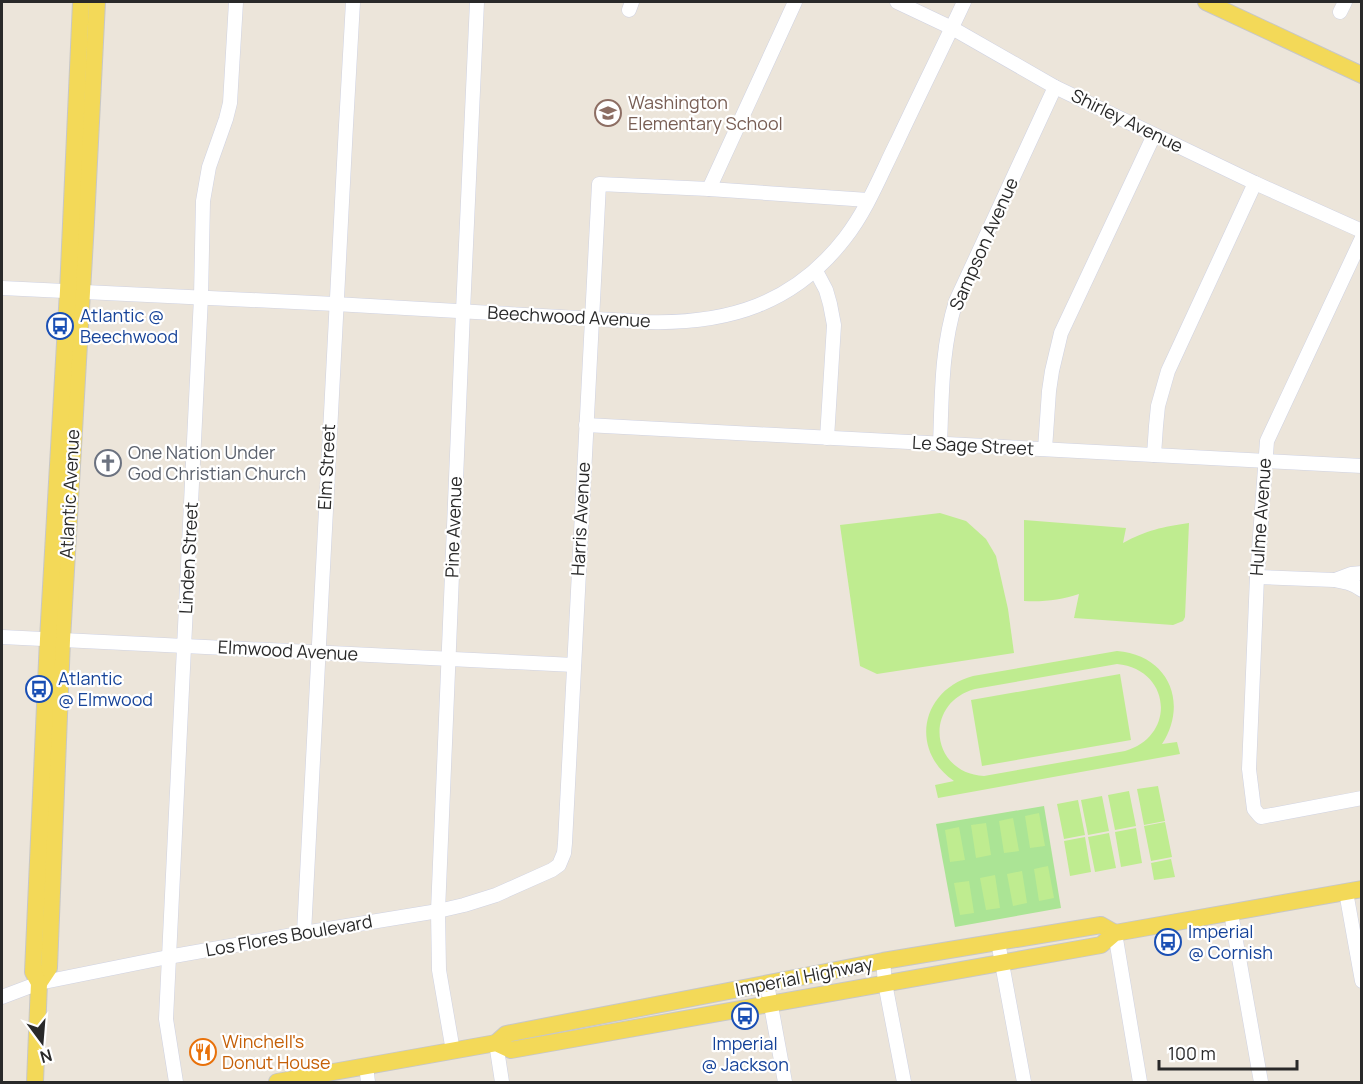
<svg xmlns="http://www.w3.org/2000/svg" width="1363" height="1084" font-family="Manrope,sans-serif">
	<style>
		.green { fill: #abe495 }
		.pitch { fill: #bfec90; fill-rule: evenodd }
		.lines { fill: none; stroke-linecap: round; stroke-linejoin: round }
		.minor-casing { stroke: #cfd2e2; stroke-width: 15 }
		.major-casing { stroke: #c7c7c7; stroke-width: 18 }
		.minor { stroke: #fff; stroke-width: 14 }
		.major { stroke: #f3d958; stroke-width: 16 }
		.labels { text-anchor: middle; stroke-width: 4.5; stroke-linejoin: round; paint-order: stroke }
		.education-label { font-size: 18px; fill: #785e54; stroke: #fff; text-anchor: start }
		.street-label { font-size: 18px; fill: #292929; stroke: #fff }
		.transit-label { font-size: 18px; fill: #164399; stroke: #fff; text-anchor: start }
		.worship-label { font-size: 18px; fill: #5b616d; stroke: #fff; text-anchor: start }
		.food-label { font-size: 18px; fill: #c56008; stroke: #fff; text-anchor: start }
	</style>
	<rect width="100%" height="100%" fill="#ece5da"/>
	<polygon class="green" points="1044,806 1061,908 955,927 936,824"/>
	<g class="pitch">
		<polygon points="940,513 966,521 986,539 996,556 1008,609 1014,653 877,674 860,666 840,525"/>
		<path d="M1024,520L1126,528L1123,543C1147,530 1162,527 1189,523L1185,617L1183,621L1173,625L1074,618L1079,594C1061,600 1044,602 1024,601Z"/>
		<path d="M1117,651C1168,655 1189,702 1162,744L1177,742L1180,754L938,798L935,785L954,781C909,750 921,690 973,676ZM1117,664C1171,669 1177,736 1125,751L984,776C930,773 923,703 975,689Z"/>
		<polygon points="1120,674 1131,740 982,766 971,700"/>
		<polygon points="1158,786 1165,821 1144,825 1137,789"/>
		<polygon points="1129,791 1136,826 1115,830 1108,795"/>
		<polygon points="1102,796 1109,831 1088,835 1081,800"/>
		<polygon points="1078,800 1085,835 1064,839 1057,804"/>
		<polygon points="1039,813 1045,846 1030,848 1025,816"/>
		<polygon points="1013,818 1019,851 1004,853 999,821"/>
		<polygon points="1165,822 1172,857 1151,861 1144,826"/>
		<polygon points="986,823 991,855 976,858 971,825"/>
		<polygon points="959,827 965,860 950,862 945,830"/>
		<polygon points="1136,828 1142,863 1121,867 1115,832"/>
		<polygon points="1109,833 1116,868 1095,872 1088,837"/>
		<polygon points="1085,837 1091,872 1070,876 1064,841"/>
		<polygon points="1171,859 1175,877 1154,880 1151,863"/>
		<polygon points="1048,866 1054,898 1039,901 1034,869"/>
		<polygon points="1022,871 1027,903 1013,906 1007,874"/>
		<polygon points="995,875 1000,908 986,910 980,878"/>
		<polygon points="969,881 974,913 960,915 954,883"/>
	</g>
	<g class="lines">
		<defs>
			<g id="minor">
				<polyline points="897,2 952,28 1055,87 1255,183 1362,231"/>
				<polyline points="629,10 632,2"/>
				<polyline points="1340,12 1345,2"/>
				<polyline points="709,189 795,2"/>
				<polyline points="1362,238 1267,441 1257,577 1249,769 1254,809 1259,815 1261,817 1362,798"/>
				<polyline points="816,271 826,290 830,304 834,325 827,438"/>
				<path d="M2,288L335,304L648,322C728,324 794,304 845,238C867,210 881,174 897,142C919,95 942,49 964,2"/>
				<polyline points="586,425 1362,466"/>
				<path d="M940,445C942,395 941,349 956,301L1055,87"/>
				<polyline points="1045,449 1049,391 1052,371 1061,333 1154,135"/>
				<polyline points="1154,455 1156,426 1158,406 1168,371 1255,183"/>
				<path d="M1257,577L1334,580C1344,582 1353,583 1362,590"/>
				<polyline points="1335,580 1351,574 1362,573"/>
				<polyline points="2,637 574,665"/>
				<polyline points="1346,892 1362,981"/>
				<polyline points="1231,913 1261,1082"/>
				<path d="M304,933C320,622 335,312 353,2"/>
				<polyline points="1115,933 1140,1082"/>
				<polyline points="998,942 1024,1082"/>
				<polyline points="883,961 885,983 904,1082"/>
				<polyline points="767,984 785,1082"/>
				<polyline points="2,997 39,983 168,957 304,933 438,911 464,905 496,895 552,870 559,865 564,853 565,843 599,184 709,189 868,200"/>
				<polyline points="496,1043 502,1082"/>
				<polyline points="453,1051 439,970 438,911 463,311 477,2"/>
				<polyline points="366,1066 368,1082"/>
				<polyline points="176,1082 166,1019 201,297 203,201 209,167 226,119 230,103 236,2"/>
			</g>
			<g id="major">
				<polyline points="1206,2 1362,75"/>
				<polyline points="39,983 49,968 62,640 86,222 97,2"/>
				<polyline points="496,1043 506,1034 883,961 1101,925 1115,933"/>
				<polyline points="35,1082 39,983 33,972 48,639 68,291 81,2"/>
				<polyline points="277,1082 496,1043 511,1050 1101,945 1115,933 1362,889"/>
			</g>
		</defs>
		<use href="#minor" class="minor-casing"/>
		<use href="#major" class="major-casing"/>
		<use href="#minor" class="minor"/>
		<use href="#major" class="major"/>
	</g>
	<defs>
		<symbol id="school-ring" viewBox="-11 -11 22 22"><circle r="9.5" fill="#fff" stroke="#8d6e63" stroke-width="1.5"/><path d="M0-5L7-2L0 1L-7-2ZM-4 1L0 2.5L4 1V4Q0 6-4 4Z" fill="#8d6e63"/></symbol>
		<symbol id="bus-ring" viewBox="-11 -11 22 22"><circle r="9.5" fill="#fff" stroke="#1a4fb4" stroke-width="1.5"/><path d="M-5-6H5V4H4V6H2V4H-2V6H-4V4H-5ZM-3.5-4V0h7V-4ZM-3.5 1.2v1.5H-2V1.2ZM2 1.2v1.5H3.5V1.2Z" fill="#1a4fb4"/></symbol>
		<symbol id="church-ring" viewBox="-11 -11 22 22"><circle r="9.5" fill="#fff" stroke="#6b7280" stroke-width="1.5"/><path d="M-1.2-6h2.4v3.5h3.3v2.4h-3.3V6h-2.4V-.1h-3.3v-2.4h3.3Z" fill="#6b7280"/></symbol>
		<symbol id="restaurant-ring" viewBox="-11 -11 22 22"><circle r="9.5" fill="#fff" stroke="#e8710a" stroke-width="1.5"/><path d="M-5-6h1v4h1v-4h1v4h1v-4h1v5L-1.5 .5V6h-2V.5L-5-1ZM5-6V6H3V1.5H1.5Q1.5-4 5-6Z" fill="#e8710a"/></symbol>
	</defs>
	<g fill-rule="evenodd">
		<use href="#school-ring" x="593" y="98" width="30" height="30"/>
		<use href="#bus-ring" x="45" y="311" width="30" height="30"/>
		<use href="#church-ring" x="93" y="448" width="30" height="30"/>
		<use href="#bus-ring" x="24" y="674" width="30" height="30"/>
		<use href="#bus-ring" x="1153" y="927" width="30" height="30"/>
		<use href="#bus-ring" x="730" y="1001" width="30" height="30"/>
		<use href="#restaurant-ring" x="188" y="1037" width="30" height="30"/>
	</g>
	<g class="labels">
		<g class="education-label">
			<text x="628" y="109">Washington<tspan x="628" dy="21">Elementary School</tspan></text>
		</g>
		<g class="street-label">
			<text transform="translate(1127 121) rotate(26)" y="6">Shirley Avenue</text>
			<text transform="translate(984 244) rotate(-66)" y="6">Sampson Avenue</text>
			<text transform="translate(569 317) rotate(3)" y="6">Beechwood Avenue</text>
			<text transform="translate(973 446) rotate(3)" y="6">Le Sage Street</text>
			<text transform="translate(327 467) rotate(-87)" y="6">Elm Street</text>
			<text transform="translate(70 494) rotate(-87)" y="6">Atlantic Avenue</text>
			<text transform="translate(1261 517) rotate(-86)" y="6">Hulme Avenue</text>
			<text transform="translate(581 519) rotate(-87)" y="6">Harris Avenue</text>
			<text transform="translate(454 527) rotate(-88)" y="6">Pine Avenue</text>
			<text transform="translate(189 558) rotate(-87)" y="6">Linden Street</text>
			<text transform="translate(288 651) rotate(3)" y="6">Elmwood Avenue</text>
			<text transform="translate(289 936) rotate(-10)" y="6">Los Flores Boulevard</text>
			<text transform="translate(804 977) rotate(-11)" y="6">Imperial Highway</text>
		</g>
		<g class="transit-label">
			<text x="80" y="322">Atlantic @<tspan x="80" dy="21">Beechwood</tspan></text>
			<text x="58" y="685">Atlantic<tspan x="58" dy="21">@ Elmwood</tspan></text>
			<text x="1188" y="938">Imperial<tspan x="1188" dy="21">@ Cornish</tspan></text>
			<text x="745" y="1050" text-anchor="middle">Imperial<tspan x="745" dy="21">@ Jackson</tspan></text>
		</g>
		<g class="worship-label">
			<text x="128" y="459">One Nation Under<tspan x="128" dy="21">God Christian Church</tspan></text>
		</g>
		<g class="food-label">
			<text x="222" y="1048">Winchell's<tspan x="222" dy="21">Donut House</tspan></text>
		</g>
	</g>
	<rect width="1363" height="1084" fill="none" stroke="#292929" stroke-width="6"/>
	<g transform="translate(42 1042) rotate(164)" stroke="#ffffff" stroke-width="4.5" paint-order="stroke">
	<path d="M0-4.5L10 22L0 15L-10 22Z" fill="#292929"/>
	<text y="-9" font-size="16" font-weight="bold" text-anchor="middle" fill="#292929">N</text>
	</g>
	<path d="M1159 1060v9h138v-9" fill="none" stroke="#292929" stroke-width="3"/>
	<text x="1168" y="1060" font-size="18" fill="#292929" stroke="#ffffff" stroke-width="4.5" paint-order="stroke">100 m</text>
</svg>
